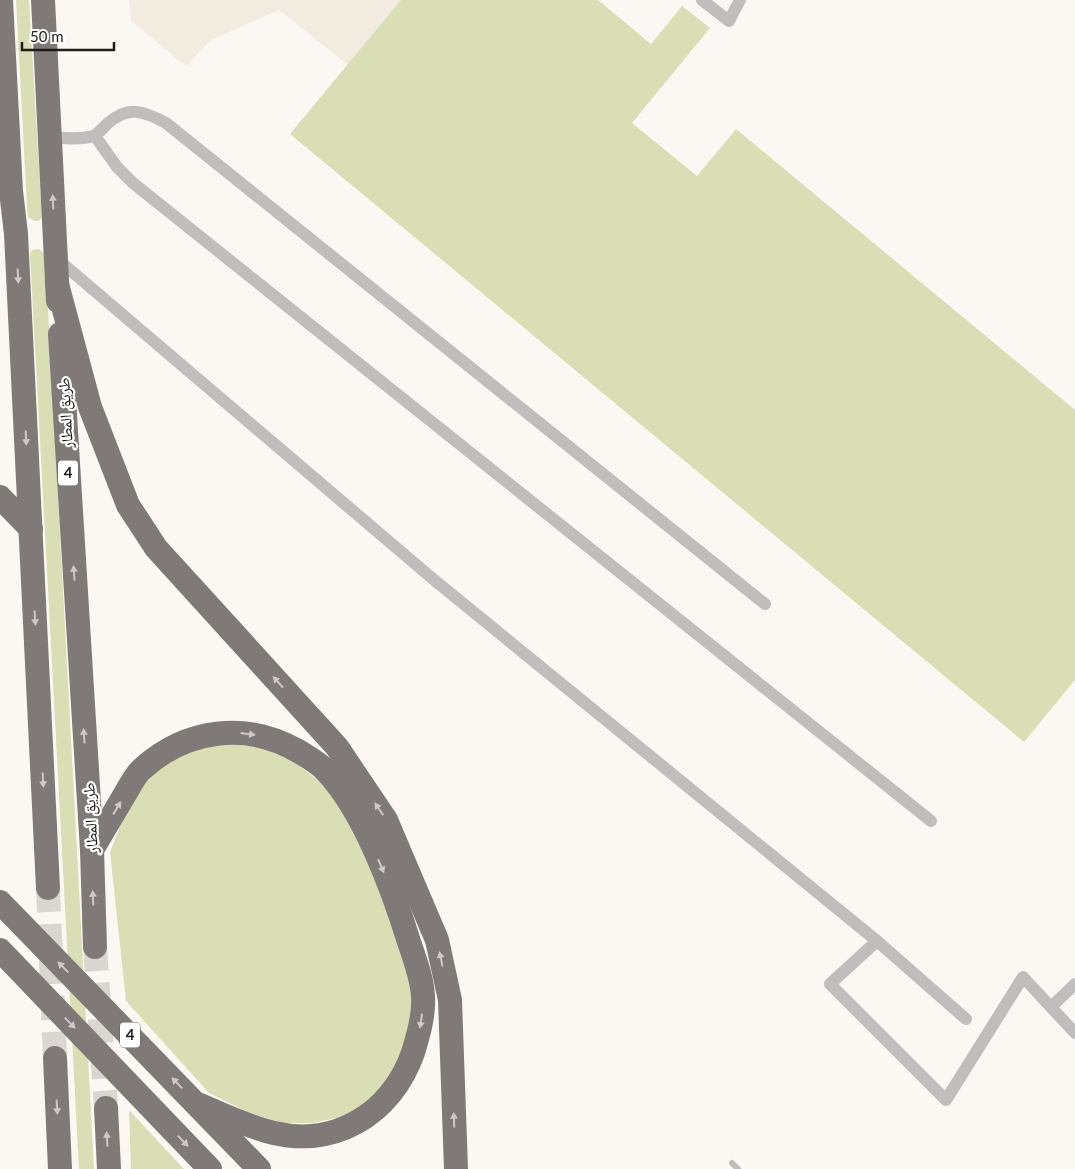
<svg xmlns="http://www.w3.org/2000/svg" width="1075" height="1169" font-family="Lato,'Noto Naskh Arabic',sans-serif">
	<style>
		.built { fill: #f1ecdf }
		.green { fill: #dadeb5 }
		.lines { fill: none; stroke-linecap: round; stroke-linejoin: round }
		.highway-tunnel { stroke: #dad7d2; stroke-width: 24; stroke-dasharray: 24 12; stroke-linecap: butt }
		.lane { stroke: #c0bdbc; stroke-width: 6 }
		.street { stroke: #c0bdbc; stroke-width: 12 }
		.highway { stroke: #7f7977; stroke-width: 24 }
		.oneway { fill: #ccc9c9 }
		.labels { text-anchor: middle; stroke-width: 4.5; stroke-linejoin: round; paint-order: stroke }
		.shield { fill: #fff; stroke: #61605f; stroke-width: 1 }
		.shield-label { font-size: 15px; font-weight: bold; fill: #1d1c1a }
		.street-label { font-size: 16px; fill: #1d1c1a; stroke: #fff }
	</style>
	<rect width="100%" height="100%" fill="#fbf8f3"/>
	<polygon class="built" points="129,0 401,0 348,65 279,10 211,40 186,66 131,21"/>
	<g class="green">
		<polygon points="16,0 29,0 42,217 39,221 34,221 28,217 27,207"/>
		<polygon points="401,0 598,0 651,44 682,6 710,28 632,123 697,176 736,129 1075,410 1075,680 1024,742 290,134"/>
		<polygon points="39,249 45,254 94,1169 79,1169 30,253 32,250"/>
		<polygon points="203,744 259,744 290,759 323,784 340,807 365,856 405,951 412,998 411,1035 380,1093 356,1112 341,1117 312,1123 282,1123 248,1112 209,1093 126,1001 110,852 123,819 139,790 158,767"/>
		<polygon points="129,1110 184,1169 131,1169"/>
	</g>
	<g class="lines">
		<g class="highway-tunnel">
			<polyline points="48,888 55,1058"/>
			<polyline points="95,947 106,1108"/>
		</g>
		<polyline class="lane" points="732,1163 738,1169"/>
		<g class="street">
			<polyline points="702,0 729,21 740,0"/>
			<polyline points="95,136 117,167 133,183 931,821"/>
			<path d="M50,137C64,138 80,140 93,136C98,134 103,128 107,124C128,105 144,111 166,123L765,604"/>
			<polyline points="56,258 433,579 877,941"/>
			<polyline points="1051,1007 1075,984"/>
			<polyline points="966,1019 877,941 830,984 946,1100 1023,977 1075,1033"/>
		</g>
		<g class="highway">
			<polyline points="1,0 11,191 16,234 48,888"/>
			<polyline points="43,0 58,301"/>
			<polyline points="57,284 90,407 128,505 156,548 337,747 386,820 437,940 450,1000 456,1169"/>
			<polyline points="60,334 92,850 95,947"/>
			<polyline points="0,497 31,529"/>
			<path d="M92,850C103,831 114,813 125,794C130,786 135,775 142,769C186,729 246,721 298,751C308,757 319,763 326,771C364,811 393,890 409,942C415,960 422,978 423,996C424,1011 421,1025 417,1039C401,1105 343,1149 274,1133C248,1127 222,1114 197,1104"/>
			<polyline points="0,902 259,1169"/>
			<polyline points="0,950 210,1169"/>
			<polyline points="55,1058 60,1169"/>
			<polyline points="106,1108 109,1169"/>
		</g>
	</g>
	<defs><path id="oneway-solid" d="M-6-.8H1V-3.2L6.5 0L1 3.2V.8H-6Z" transform="scale(1.25)"/></defs>
	<g class="oneway">
		<use href="#oneway-solid" transform="translate(53 202) rotate(-92)"/>
		<use href="#oneway-solid" transform="translate(18 276) rotate(87)"/>
		<use href="#oneway-solid" transform="translate(26 438) rotate(87)"/>
		<use href="#oneway-solid" transform="translate(74 573) rotate(-94)"/>
		<use href="#oneway-solid" transform="translate(35 618) rotate(87)"/>
		<use href="#oneway-solid" transform="translate(278 682) rotate(-132)"/>
		<use href="#oneway-solid" transform="translate(248 734) rotate(7)"/>
		<use href="#oneway-solid" transform="translate(84 736) rotate(-94)"/>
		<use href="#oneway-solid" transform="translate(43 780) rotate(87)"/>
		<use href="#oneway-solid" transform="translate(117 808) rotate(-59)"/>
		<use href="#oneway-solid" transform="translate(379 809) rotate(-124)"/>
		<use href="#oneway-solid" transform="translate(381 866) rotate(67)"/>
		<use href="#oneway-solid" transform="translate(93 898) rotate(-92)"/>
		<use href="#oneway-solid" transform="translate(441 959) rotate(-102)"/>
		<use href="#oneway-solid" transform="translate(63 967) rotate(-134)"/>
		<use href="#oneway-solid" transform="translate(421 1021) rotate(98)"/>
		<use href="#oneway-solid" transform="translate(70 1023) rotate(46)"/>
		<use href="#oneway-solid" transform="translate(177 1083) rotate(-134)"/>
		<use href="#oneway-solid" transform="translate(57 1107) rotate(87)"/>
		<use href="#oneway-solid" transform="translate(454 1120) rotate(-92)"/>
		<use href="#oneway-solid" transform="translate(107 1139) rotate(-93)"/>
		<use href="#oneway-solid" transform="translate(183 1141) rotate(46)"/>
	</g>
	<g class="labels">
		<g class="shield">
			<rect x="58" y="460.5" width="20" height="25" rx="4"/>
			<rect x="120" y="1022.5" width="20" height="25" rx="4"/>
		</g>
		<g class="shield-label">
			<text x="68" y="478">4</text>
			<text x="130" y="1040">4</text>
		</g>
		<g class="street-label">
			<text transform="translate(65 413) rotate(-93)" y="6">طريق المطار</text>
			<text transform="translate(90 818) rotate(-93)" y="6">طريق المطار</text>
		</g>
	</g>
	<path d="M22 42v8h92v-8" fill="none" stroke="#1d1c1a" stroke-width="2.5"/>
	<text x="30" y="42" font-size="15" fill="#1d1c1a" stroke="#ffffff" stroke-width="4" paint-order="stroke">50 m</text>
</svg>
